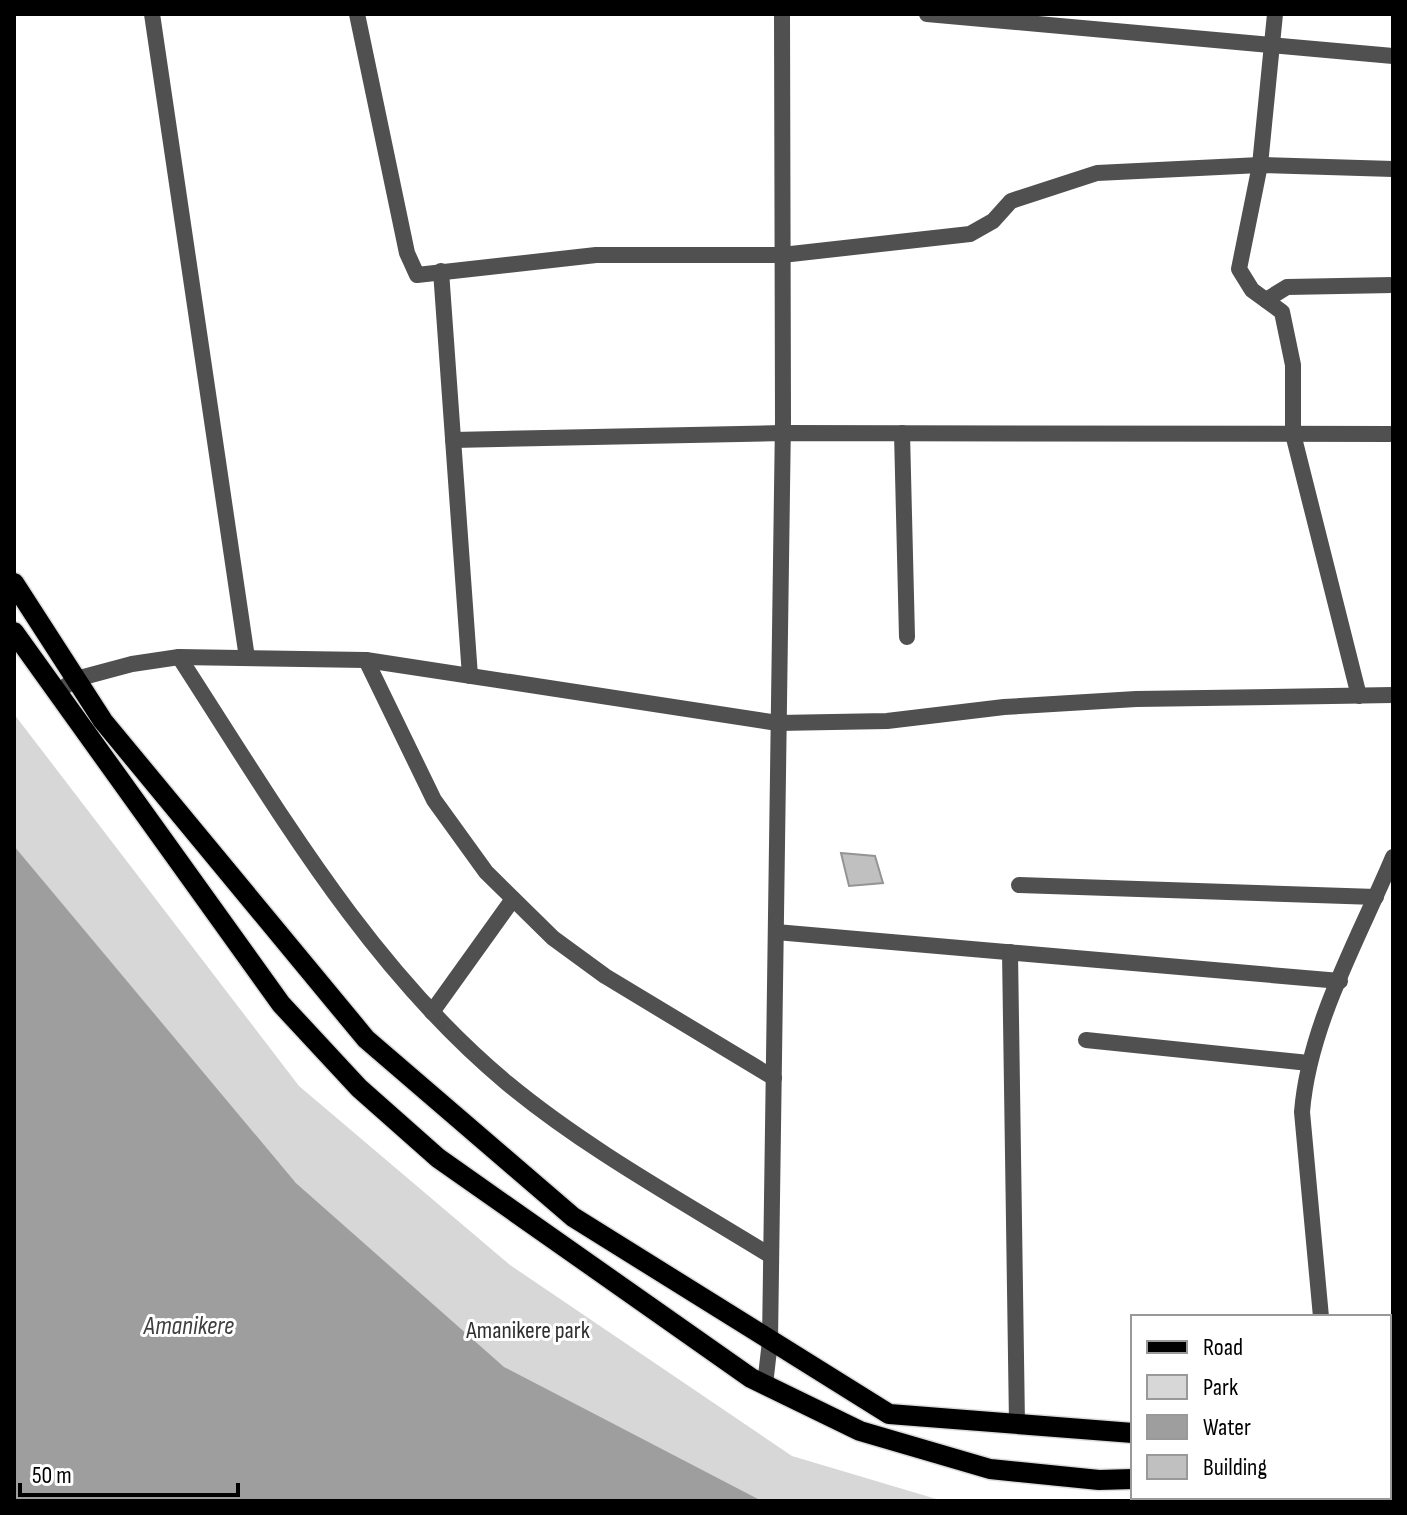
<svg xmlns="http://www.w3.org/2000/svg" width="1407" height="1515" font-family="'Sofia Sans Condensed',sans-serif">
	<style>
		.green { fill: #d7d7d7 }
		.water { fill: #9e9e9e }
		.building { fill: #c0c0c0; stroke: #949494; stroke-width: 2 }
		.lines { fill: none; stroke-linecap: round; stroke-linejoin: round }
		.primary-casing { stroke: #dbdbdb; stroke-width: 23 }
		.street { stroke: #505050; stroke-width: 16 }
		.primary { stroke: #000; stroke-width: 20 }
		.labels { text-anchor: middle; stroke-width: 6; stroke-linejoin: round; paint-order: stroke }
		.park-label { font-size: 24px; fill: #2e2e2e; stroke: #fff }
		.water-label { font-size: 26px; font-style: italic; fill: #3f3f3f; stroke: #fff }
	</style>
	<rect width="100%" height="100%" fill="#fff"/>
	<polygon class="green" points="14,714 299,1086 510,1265 792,1456 943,1501 762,1501 504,1368 296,1183 16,849"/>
	<polygon class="water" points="14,846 296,1183 504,1367 762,1501 14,1501"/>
	<polygon class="building" points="841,853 875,856 883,883 849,886"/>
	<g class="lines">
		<defs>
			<g id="primary">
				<polyline points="14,583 103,721 366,1039 573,1217 889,1414 1133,1433"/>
				<polyline points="14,632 281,1004 359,1088 438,1158 751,1378 860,1431 990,1469 1099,1480 1133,1479"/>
				<polyline points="1389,1416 1393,1415"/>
				<polyline points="1389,1448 1393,1447"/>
			</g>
		</defs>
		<use href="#primary" class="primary-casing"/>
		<g class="street">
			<polyline points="152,14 247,658"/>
			<polyline points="357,14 407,253 417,275 596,255 782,255 970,234 993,221 1011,201 1097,173 1260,165 1393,169"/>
			<polyline points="927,14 1393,56"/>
			<polyline points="1275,14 1260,165 1239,269 1252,290 1282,312 1293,365 1293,434 1359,696"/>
			<polyline points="441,271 470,676"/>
			<polyline points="1266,300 1287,287 1393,285"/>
			<polyline points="902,433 907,637"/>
			<polyline points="453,440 783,433 1393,434"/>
			<path d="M179,657C277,808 367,966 507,1083C588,1150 682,1201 771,1256"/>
			<polyline points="366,660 434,800 486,872 553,938 605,976 774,1078"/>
			<polyline points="57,692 76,679 132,664 179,657 366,660 778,723 887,721 1004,707 1136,699 1393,695"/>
			<polyline points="1019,885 1376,897"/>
			<polyline points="776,932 1340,981"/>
			<polyline points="1010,952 1017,1424"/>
			<polyline points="432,1012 513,899"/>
			<polyline points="1086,1040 1309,1063"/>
			<path d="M1321,1317L1302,1112C1309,1024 1359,938 1393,857"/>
			<polyline points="765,1385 770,1341 783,420 782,14"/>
		</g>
		<use href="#primary" class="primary"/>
	</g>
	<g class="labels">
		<g class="park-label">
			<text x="528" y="1338">Amanikere park</text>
		</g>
		<g class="water-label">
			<text x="189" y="1334">Amanikere</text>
		</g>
	</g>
	<rect width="1407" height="1515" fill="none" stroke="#000000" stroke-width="32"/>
	<rect x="1131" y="1315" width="260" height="184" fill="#ffffff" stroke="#999999" stroke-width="2"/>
	<rect x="1147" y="1341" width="40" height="12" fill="#000000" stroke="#999999" stroke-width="2"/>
	<text x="1203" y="1355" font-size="24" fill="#000000">Road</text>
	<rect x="1147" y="1375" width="40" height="24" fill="#d7d7d7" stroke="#999999" stroke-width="2"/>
	<text x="1203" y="1395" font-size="24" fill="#000000">Park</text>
	<rect x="1147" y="1415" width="40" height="24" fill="#9e9e9e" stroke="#999999" stroke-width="2"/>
	<text x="1203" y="1435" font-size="24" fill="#000000">Water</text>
	<rect x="1147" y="1455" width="40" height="24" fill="#c0c0c0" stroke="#999999" stroke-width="2"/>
	<text x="1203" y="1475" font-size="24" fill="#000000">Building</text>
	<path d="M20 1483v12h218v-12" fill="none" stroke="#000000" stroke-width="4"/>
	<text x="32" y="1483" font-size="24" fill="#000000" stroke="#ffffff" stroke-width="6" paint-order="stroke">50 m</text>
</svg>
